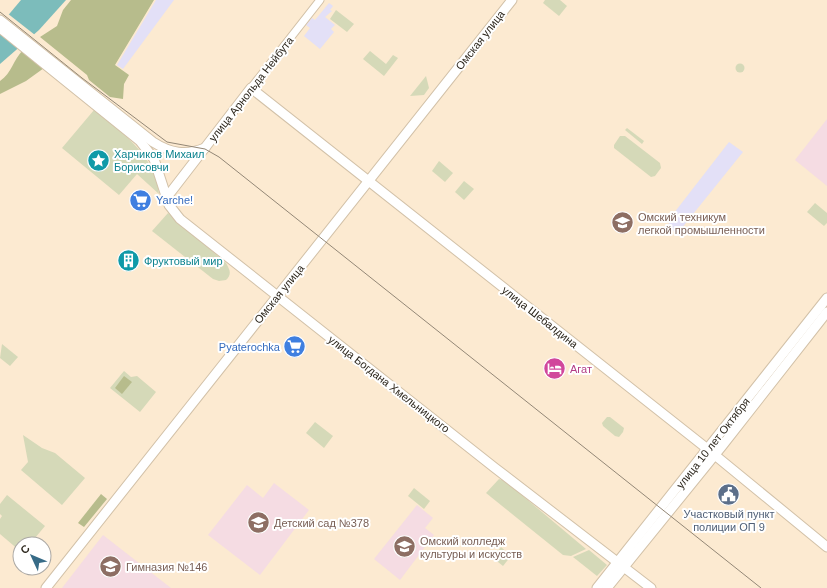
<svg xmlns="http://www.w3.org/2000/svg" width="827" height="588" font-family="Arial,sans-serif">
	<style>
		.industrial { fill: #e3e0f7 }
		.education { fill: #f5dce3 }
		.green { fill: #d5d9b8 }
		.forest { fill: #b7bc8c }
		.water { fill: #7cbcbb }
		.pier { fill: #fcead1 }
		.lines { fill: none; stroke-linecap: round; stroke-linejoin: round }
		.minor-casing { stroke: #d2c1a8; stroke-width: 9 }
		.major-casing { stroke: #d2c1a8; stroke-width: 11 }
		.minor { stroke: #fff; stroke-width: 7 }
		.major { stroke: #fff; stroke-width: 9 }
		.tram { stroke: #938776; stroke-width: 1 }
		.labels { text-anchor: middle; stroke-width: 4; stroke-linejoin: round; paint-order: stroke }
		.street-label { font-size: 11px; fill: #2c261c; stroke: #fff }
		.culture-label { font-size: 11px; fill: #0d838f; stroke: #fff; text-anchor: start }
		.shop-label { font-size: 11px; fill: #366cbe; stroke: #fff; text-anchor: start }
		.education-label { font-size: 11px; fill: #785e54; stroke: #fff; text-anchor: start }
		.hotel-label { font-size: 11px; fill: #b23c85; stroke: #fff; text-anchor: start }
		.service-label { font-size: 11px; fill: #4e5e75; stroke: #fff }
	</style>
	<rect width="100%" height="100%" fill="#fcead1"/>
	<g class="industrial">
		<polygon points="156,0 174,0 123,69 117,65"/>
		<polygon points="329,3 333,6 330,10 332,11 325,17 335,25 331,29 334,32 320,49 304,36 310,28 306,25 312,18 315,20"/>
		<polygon points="729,142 743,152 677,234 670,228 672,226 667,222"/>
	</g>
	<g class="education">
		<polygon points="827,119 827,186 795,160"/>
		<polygon points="274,483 309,510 260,575 208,535 247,485 263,498"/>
		<polygon points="417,505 433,518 425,528 434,535 400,580 374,559"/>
		<polygon points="103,535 171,588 62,588"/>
	</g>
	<g class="green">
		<polygon points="545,0 560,0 567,6 559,16 543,3"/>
		<polygon points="336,10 354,24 347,32 330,19"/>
		<polygon points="370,51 386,64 393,55 398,58 384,76 363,59"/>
		<circle cx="740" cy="68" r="4.5"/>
		<polygon points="426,76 429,88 424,95 410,96"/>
		<path d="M94,110C122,133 155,154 159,194L137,174L119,195L62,148Z"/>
		<polygon points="627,128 644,141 642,144 625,130"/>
		<polygon points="620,136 625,136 660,163 661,168 655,176 651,177 614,148 614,145"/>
		<polygon points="439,161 453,173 445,182 432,171"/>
		<polygon points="464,181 474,189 464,200 455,192"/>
		<polygon points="815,203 827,213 827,223 824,226 807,212"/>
		<path d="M168,213L226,263C230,270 232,274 226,280L219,281L213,279L152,231Z"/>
		<polygon points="2,344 18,357 10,366 0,358"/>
		<polygon points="124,371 131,377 137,376 156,392 140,412 110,388"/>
		<polygon points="610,417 624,428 623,432 619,437 615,436 603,426 602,423 607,417"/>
		<polygon points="315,422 333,436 324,448 306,433"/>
		<polygon points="23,435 42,448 55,453 85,478 62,505 21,470 28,462"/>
		<polygon points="499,479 505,481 586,549 571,556 563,555 486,493"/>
		<polygon points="414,488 430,501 424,509 408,496"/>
		<polygon points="7,495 45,526 30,544 20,544 20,551 0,534 0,519 2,516 0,514 0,504"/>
		<polygon points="501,547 511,556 503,566 493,558"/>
		<polygon points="589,550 607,565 597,576 573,557"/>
	</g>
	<g class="forest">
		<polygon points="71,0 154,0 115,65 129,75 124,84 123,99 110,97 89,80 87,75 40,37 57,26 63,10"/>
		<path d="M23,50L44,68L26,81L0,94V81C12,73 13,60 23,50Z"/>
		<polygon points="124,376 132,382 122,394 115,388"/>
		<polygon points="101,494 107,499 84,527 78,523"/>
	</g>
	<polygon class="water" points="21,0 66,0 39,30 0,64 0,25"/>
	<polygon class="pier" points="7,13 35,35 20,47 0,22"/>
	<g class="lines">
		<defs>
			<polyline id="minor" points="251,88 320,0"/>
			<g id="major">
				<path d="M0,20L153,142C170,153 186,156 205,148"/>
				<polyline points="0,28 140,141 154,159 169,205 180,219 495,468 651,588"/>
				<polyline points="167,197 251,88 705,447 827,547"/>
				<polyline points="46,588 512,0"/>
				<polyline points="597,588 827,298"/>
				<polyline points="607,588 722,446 827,312"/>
			</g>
		</defs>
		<use href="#minor" class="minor-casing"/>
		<use href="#major" class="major-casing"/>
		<use href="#minor" class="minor"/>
		<use href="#major" class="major"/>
		<polyline class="tram" points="0,12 82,78 167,142 205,149 219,157 761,588"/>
	</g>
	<defs>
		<symbol id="sight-disc" viewBox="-11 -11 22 22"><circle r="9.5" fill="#0f9aa8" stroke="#fff"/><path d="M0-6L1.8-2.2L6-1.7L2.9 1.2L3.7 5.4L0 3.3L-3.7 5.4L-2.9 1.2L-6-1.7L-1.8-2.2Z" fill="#fff"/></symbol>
		<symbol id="supermarket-disc" viewBox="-11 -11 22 22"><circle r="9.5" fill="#3f7fe0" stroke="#fff"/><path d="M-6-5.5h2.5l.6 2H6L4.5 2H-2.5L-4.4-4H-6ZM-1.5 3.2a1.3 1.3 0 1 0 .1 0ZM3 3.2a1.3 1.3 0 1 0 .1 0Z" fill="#fff"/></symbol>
		<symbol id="university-disc" viewBox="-11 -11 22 22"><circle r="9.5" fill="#8d6e63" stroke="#fff"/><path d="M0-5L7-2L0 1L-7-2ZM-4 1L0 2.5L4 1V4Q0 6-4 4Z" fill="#fff"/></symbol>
		<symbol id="building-disc" viewBox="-11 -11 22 22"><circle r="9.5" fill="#0f9aa8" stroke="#fff"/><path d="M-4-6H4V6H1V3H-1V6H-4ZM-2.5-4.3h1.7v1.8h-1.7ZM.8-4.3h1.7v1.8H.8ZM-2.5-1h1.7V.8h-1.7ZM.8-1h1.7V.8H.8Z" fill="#fff"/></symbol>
		<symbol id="hotel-disc" viewBox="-11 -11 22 22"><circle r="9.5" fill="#d1479c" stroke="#fff"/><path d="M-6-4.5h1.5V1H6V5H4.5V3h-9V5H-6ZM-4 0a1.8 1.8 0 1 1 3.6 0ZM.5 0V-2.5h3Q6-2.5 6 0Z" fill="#fff"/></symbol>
		<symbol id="civic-disc" viewBox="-11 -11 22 22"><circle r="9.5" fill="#5c6f8a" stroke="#fff"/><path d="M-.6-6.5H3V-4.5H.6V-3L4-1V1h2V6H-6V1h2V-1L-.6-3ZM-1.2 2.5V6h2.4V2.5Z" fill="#fff"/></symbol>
		<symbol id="school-disc" viewBox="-11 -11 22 22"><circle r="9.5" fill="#8d6e63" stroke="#fff"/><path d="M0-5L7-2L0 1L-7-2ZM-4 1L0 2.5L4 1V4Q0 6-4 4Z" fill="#fff"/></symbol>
	</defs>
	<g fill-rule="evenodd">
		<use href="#sight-disc" x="86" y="148" width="25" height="25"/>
		<use href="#supermarket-disc" x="128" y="188" width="25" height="25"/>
		<use href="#university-disc" x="610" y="210" width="25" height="25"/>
		<use href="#building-disc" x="116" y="248" width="25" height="25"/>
		<use href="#supermarket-disc" x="282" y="334" width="25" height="25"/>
		<use href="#hotel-disc" x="542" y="356" width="25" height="25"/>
		<use href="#civic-disc" x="716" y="482" width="25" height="25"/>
		<use href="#school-disc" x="246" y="510" width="25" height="25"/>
		<use href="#university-disc" x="392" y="534" width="25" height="25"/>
		<use href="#school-disc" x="98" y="554" width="25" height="25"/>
	</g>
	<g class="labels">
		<g class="street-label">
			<text transform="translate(480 40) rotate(-52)" y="4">Омская улица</text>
			<text transform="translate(251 89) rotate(-52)" y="4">улица Арнольда Нейбута</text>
			<text transform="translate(279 294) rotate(-51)" y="4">Омская улица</text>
			<text transform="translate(540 317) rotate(38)" y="4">улица Шебалдина</text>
			<text transform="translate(389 384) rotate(38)" y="4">улица Богдана Хмельницкого</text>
			<text transform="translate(713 443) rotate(-52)" y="4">улица 10 лет Октября</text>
		</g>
		<g class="culture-label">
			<text x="114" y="158">Харчиков Михаил<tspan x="114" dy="13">Борисовчи</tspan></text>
			<text x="144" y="265">Фруктовый мир</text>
		</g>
		<g class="shop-label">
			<text x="156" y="204">Yarche!</text>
			<text x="280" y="351" text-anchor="end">Pyaterochka</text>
		</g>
		<g class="education-label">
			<text x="638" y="221">Омский техникум<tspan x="638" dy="13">легкой промышленности</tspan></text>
			<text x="274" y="527">Детский сад №378</text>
			<text x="420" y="545">Омский колледж<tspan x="420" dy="13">культуры и искусств</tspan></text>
			<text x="126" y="571">Гимназия №146</text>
		</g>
		<g class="hotel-label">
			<text x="570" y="373">Агат</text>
		</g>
		<g class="service-label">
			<text x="729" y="518">Участковый пункт<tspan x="729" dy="13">полиции ОП 9</tspan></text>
		</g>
	</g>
	<g transform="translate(32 556) rotate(314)"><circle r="19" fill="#ffffff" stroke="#aba8a4"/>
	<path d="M0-3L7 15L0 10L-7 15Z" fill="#376b87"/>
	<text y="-6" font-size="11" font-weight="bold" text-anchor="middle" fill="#2c261c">С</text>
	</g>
</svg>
